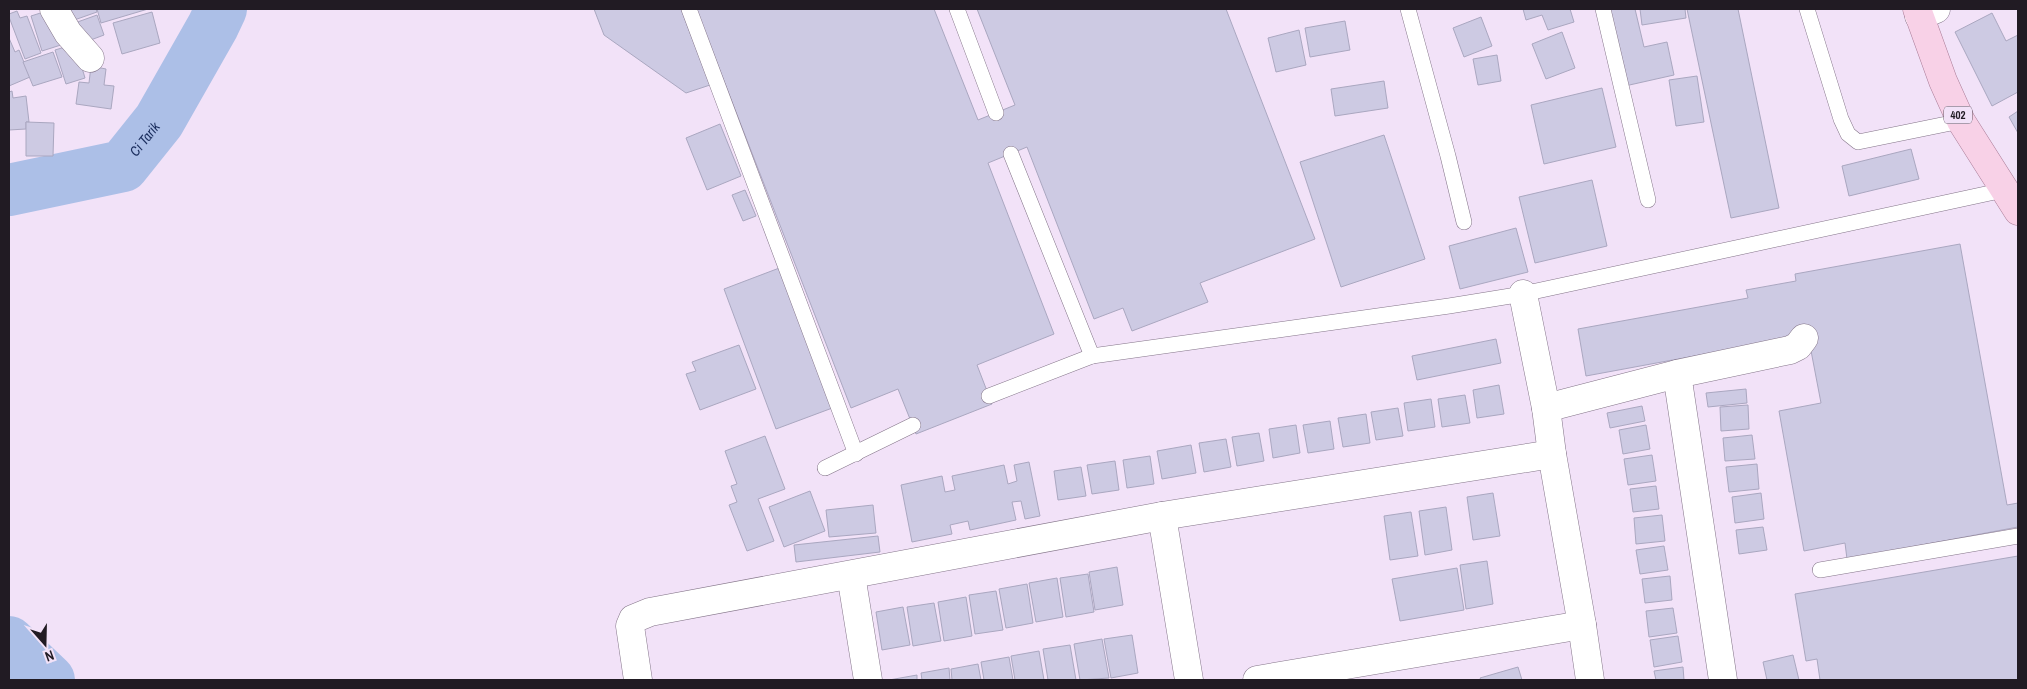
<svg xmlns="http://www.w3.org/2000/svg" width="2027" height="689" font-family="'Archivo Narrow',sans-serif">
	<style>
		.lines { fill: none; stroke-linecap: round; stroke-linejoin: round }
		.river { stroke: #acbfe7; stroke-width: 52 }
		.building { fill: #cdcae3; stroke: #aaa7c0 }
		.lane-casing { stroke: #847589; stroke-width: 16 }
		.street-casing { stroke: #847589; stroke-width: 29 }
		.primary-casing { stroke: #aa7d98; stroke-width: 29 }
		.lane { stroke: #fff; stroke-width: 15 }
		.street { stroke: #fff; stroke-width: 28 }
		.primary { stroke: #f8d1e7; stroke-width: 28 }
		.labels { text-anchor: middle; stroke-width: 4.5; stroke-linejoin: round; paint-order: stroke }
		.shield { fill: #f2e2f8; stroke: #605763; stroke-width: 1 }
		.shield-label { font-size: 11px; font-weight: bold; fill: #211b23 }
		.water-label { font-size: 14px; font-style: italic; fill: #1a2d5d; stroke: #f2e2f8 }
	</style>
	<rect width="100%" height="100%" fill="#f2e2f8"/>
	<g class="lines">
		<g class="river">
			<path id="s1" d="M9,190L123,166L159,121L213,26L221,9"/>
			<polyline points="9,642 49,680"/>
		</g>
	</g>
	<g class="building">
		<polygon points="53,9 64,44 42,51 31,16"/>
		<polygon points="58,9 96,9 97,12 63,24"/>
		<polygon points="97,9 148,9 101,23"/>
		<polygon points="594,9 681,9 710,85 686,93 604,35"/>
		<polygon points="696,9 934,9 978,120 1015,105 977,9 1226,9 1315,239 1200,283 1208,302 1132,331 1123,308 1094,319 1027,147 988,163 1054,334 977,365 992,404 916,434 898,389 851,408"/>
		<polygon points="1523,9 1570,9 1574,22 1548,30 1542,15 1526,20"/>
		<polygon points="1608,9 1635,9 1644,47 1667,42 1674,75 1625,86"/>
		<polygon points="1640,9 1685,9 1686,18 1642,25"/>
		<polygon points="1687,9 1738,9 1779,208 1731,218"/>
		<polygon points="17,11 20,18 27,16 41,53 25,59 9,17 9,14"/>
		<polygon points="152,12 160,43 122,54 113,23"/>
		<polygon points="1992,13 2006,41 2018,35 2018,92 1992,106 1955,32"/>
		<polygon points="97,15 104,35 80,44 72,24"/>
		<polygon points="1481,17 1492,46 1464,57 1453,28"/>
		<polygon points="1345,21 1350,50 1310,57 1305,28"/>
		<polygon points="1299,30 1306,65 1276,72 1268,38"/>
		<polygon points="1562,32 1575,68 1546,79 1532,44"/>
		<polygon points="9,38 15,52 19,50 30,77 9,86"/>
		<polygon points="75,44 85,78 66,84 55,50"/>
		<polygon points="53,52 62,77 33,86 23,62"/>
		<polygon points="1497,55 1501,81 1478,85 1473,59"/>
		<polygon points="91,66 106,69 104,85 114,86 111,109 76,104 79,82 89,83"/>
		<polygon points="1697,76 1704,122 1676,126 1669,80"/>
		<polygon points="1384,81 1388,108 1335,116 1331,89"/>
		<polygon points="1602,88 1616,147 1544,164 1531,105"/>
		<polygon points="12,91 13,98 26,96 29,122 26,122 26,129 9,130 9,92"/>
		<polygon points="2018,111 2018,133 2009,117"/>
		<polygon points="26,122 54,123 53,156 26,156"/>
		<polygon points="720,124 741,176 707,190 686,138"/>
		<polygon points="1384,135 1425,259 1341,287 1300,162"/>
		<polygon points="1911,149 1919,179 1849,196 1842,166"/>
		<polygon points="1592,180 1607,246 1535,263 1519,197"/>
		<polygon points="745,190 756,216 743,221 732,195"/>
		<polygon points="1516,228 1528,272 1460,289 1449,246"/>
		<polygon points="1960,244 2007,505 2018,503 2018,527 1847,559 1845,543 1804,551 1779,411 1821,403 1808,335 1586,376 1578,329 1748,298 1746,290 1796,281 1795,274"/>
		<polygon points="782,267 835,407 776,429 724,289"/>
		<polygon points="1496,339 1501,363 1417,380 1412,356"/>
		<polygon points="739,345 756,389 700,410 686,374 696,371 692,362"/>
		<polygon points="1499,385 1504,414 1477,418 1473,390"/>
		<polygon points="1746,389 1747,403 1708,407 1706,393"/>
		<polygon points="1465,395 1470,423 1442,427 1438,399"/>
		<polygon points="1431,399 1435,427 1408,431 1404,403"/>
		<polygon points="1748,405 1749,429 1721,431 1720,407"/>
		<polygon points="1642,406 1645,421 1610,428 1607,413"/>
		<polygon points="1398,408 1403,436 1376,440 1371,412"/>
		<polygon points="1366,414 1370,443 1343,447 1338,418"/>
		<polygon points="1330,421 1334,449 1308,453 1303,425"/>
		<polygon points="1296,425 1300,453 1273,458 1269,429"/>
		<polygon points="1646,425 1650,449 1623,454 1619,430"/>
		<polygon points="1259,433 1264,461 1237,466 1232,437"/>
		<polygon points="1752,435 1755,459 1725,461 1723,438"/>
		<polygon points="765,436 785,489 758,499 774,541 747,551 729,505 737,502 731,486 737,484 725,451"/>
		<polygon points="1226,439 1231,467 1204,472 1199,443"/>
		<polygon points="1191,445 1196,473 1162,479 1157,451"/>
		<polygon points="1652,455 1656,481 1628,485 1624,459"/>
		<polygon points="1150,456 1154,484 1127,488 1123,460"/>
		<polygon points="1115,461 1119,490 1092,494 1087,465"/>
		<polygon points="1029,462 1040,516 1025,519 1021,501 1012,502 1016,520 970,530 968,521 950,525 952,534 912,542 901,485 942,476 945,492 955,490 952,476 1004,465 1008,484 1017,481 1014,465"/>
		<polygon points="1757,464 1759,489 1729,492 1726,467"/>
		<polygon points="1081,467 1086,496 1058,500 1054,471"/>
		<polygon points="1656,486 1659,509 1633,512 1630,489"/>
		<polygon points="810,491 825,531 784,547 769,507"/>
		<polygon points="1493,493 1500,536 1473,540 1467,497"/>
		<polygon points="1761,493 1764,519 1735,523 1732,497"/>
		<polygon points="873,505 876,533 829,537 826,510"/>
		<polygon points="1446,507 1452,550 1425,555 1419,511"/>
		<polygon points="1411,512 1418,556 1390,560 1384,516"/>
		<polygon points="1662,515 1665,541 1636,544 1634,518"/>
		<polygon points="1763,527 1767,550 1739,554 1736,530"/>
		<polygon points="878,536 880,552 796,562 794,545"/>
		<polygon points="1664,546 1668,570 1640,574 1636,550"/>
		<polygon points="2018,556 2018,680 1820,680 1817,659 1806,661 1795,594"/>
		<polygon points="1487,561 1493,604 1466,609 1460,565"/>
		<polygon points="1117,567 1123,605 1095,610 1089,572"/>
		<polygon points="1457,568 1464,610 1400,621 1392,579"/>
		<polygon points="1088,574 1094,612 1066,617 1060,578"/>
		<polygon points="1670,576 1672,600 1645,603 1642,579"/>
		<polygon points="1057,578 1063,617 1036,622 1029,583"/>
		<polygon points="1027,584 1033,623 1006,628 999,589"/>
		<polygon points="996,591 1003,630 975,634 969,595"/>
		<polygon points="966,597 972,636 944,641 938,602"/>
		<polygon points="934,603 941,641 913,646 907,607"/>
		<polygon points="903,607 910,645 882,650 876,612"/>
		<polygon points="1673,608 1677,633 1649,637 1646,611"/>
		<polygon points="1132,635 1138,673 1111,678 1104,639"/>
		<polygon points="1678,636 1682,662 1654,667 1650,640"/>
		<polygon points="1102,639 1109,678 1080,680 1074,644"/>
		<polygon points="1070,645 1076,680 1048,680 1043,649"/>
		<polygon points="1039,651 1044,680 1015,680 1011,656"/>
		<polygon points="1793,655 1799,680 1767,680 1763,662"/>
		<polygon points="1009,657 1013,680 984,680 981,662"/>
		<polygon points="978,664 981,680 952,680 951,669"/>
		<polygon points="1518,667 1522,680 1481,680 1480,678"/>
		<polygon points="1683,667 1684,680 1656,680 1654,671"/>
		<polygon points="949,668 950,680 922,680 921,673"/>
		<polygon points="917,675 917,680 889,680"/>
	</g>
	<g class="lines">
		<defs>
			<g id="lane">
				<polyline points="689,9 856,454"/>
				<polyline points="957,9 996,113"/>
				<polyline points="1408,9 1448,156 1464,222"/>
				<polyline points="1603,9 1648,200"/>
				<polyline points="1807,9 1841,119 1848,134 1858,142 1961,121"/>
				<polyline points="1011,154 1092,356"/>
				<polyline points="989,396 1092,356 1449,306 1523,294 2004,190"/>
				<polyline points="825,468 913,425"/>
				<polyline points="1820,570 2018,536"/>
			</g>
			<g id="street">
				<polyline points="54,9 68,33 90,58"/>
				<polyline points="1919,16 1936,9"/>
				<polyline points="1523,294 1546,408 1552,454 1582,625 1590,680"/>
				<polyline points="1677,374 1723,680"/>
				<polyline points="1546,408 1677,374 1790,350 1798,346 1804,338"/>
				<polyline points="1162,516 1189,680"/>
				<polyline points="851,575 868,680"/>
				<polyline points="638,680 630,626 633,619 650,612 1162,516 1552,454"/>
				<polyline points="1257,680 1582,625"/>
			</g>
			<polyline id="primary" points="1917,9 1943,81 1961,121 2018,211"/>
		</defs>
		<use href="#lane" class="lane-casing"/>
		<use href="#street" class="street-casing"/>
		<use href="#primary" class="primary-casing"/>
		<use href="#lane" class="lane"/>
		<use href="#street" class="street"/>
		<use href="#primary" class="primary"/>
	</g>
	<g class="labels">
		<rect class="shield" x="1944" y="106.5" width="28" height="17" rx="4"/>
		<g class="shield-label">
			<text x="1958" y="119">402</text>
		</g>
		<g class="water-label">
			<text dy="5" stroke="none"><textPath href="#s1" startOffset="151">Ci Tarik</textPath></text>
		</g>
	</g>
	<rect width="2027" height="689" fill="none" stroke="#211b23" stroke-width="20"/>
	<g transform="translate(45 644) rotate(160)" stroke="#f2e2f8" stroke-width="4" paint-order="stroke">
	<path d="M0-4L9 19L0 12L-9 19Z" fill="#211b23"/>
	<text y="-8" font-size="14" font-weight="bold" text-anchor="middle" fill="#211b23">N</text>
	</g>
</svg>
